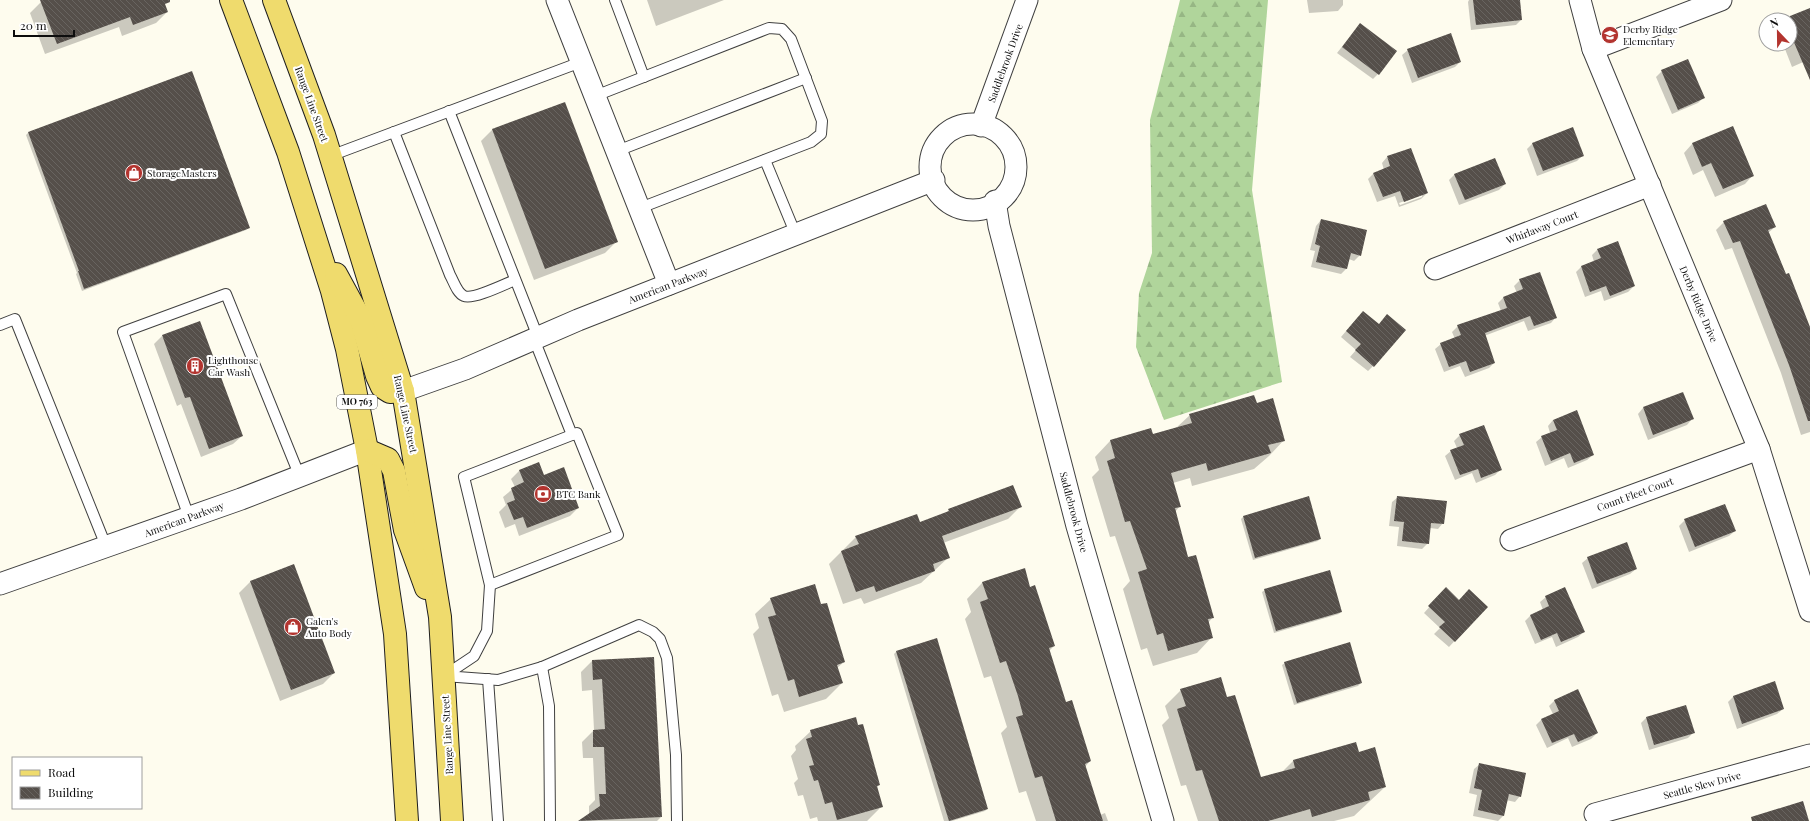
<svg xmlns="http://www.w3.org/2000/svg" width="1810" height="821" font-family="'Playfair Display',serif">
	<style>
		.forest { fill: url(#forest-firs) }
		.shadow { fill: #0003; fill-rule: evenodd }
		.building { fill: url(#building-back-hatch) }
		.lines { fill: none; stroke-linecap: round; stroke-linejoin: round }
		.lane-casing { stroke: #404040; stroke-width: 12 }
		.street-casing { stroke: #404040; stroke-width: 23 }
		.primary-casing { stroke: #1e1e1e; stroke-width: 24 }
		.lane { stroke: #fff; stroke-width: 10 }
		.street { stroke: #fff; stroke-width: 21 }
		.primary { stroke: #efdb6d; stroke-width: 22 }
		.labels { text-anchor: middle; stroke-width: 4; stroke-linejoin: round; paint-order: stroke }
		.shield { fill: #fff; stroke: #565656; stroke-width: 1 }
		.shield-label { font-size: 9px; font-weight: bold; fill: #0d0d0d }
		.poi-label { font-size: 10px; fill: #0d0d0d; stroke: #fff; text-anchor: start }
		.street-label { font-size: 10px; fill: #0d0d0d; stroke: #fff }
	</style>
	<defs>
		<pattern id="forest-firs" width="22" height="20" patternUnits="userSpaceOnUse"><rect width="22" height="20" fill="#b0d59b"/><path d="M5 1l3.5 6h-7zM16 11l3.5 6h-7z" fill="#96b684"/></pattern>
		<pattern id="building-back-hatch" width="6" height="6" patternUnits="userSpaceOnUse"><rect width="6" height="6" fill="#554f4a"/><path d="M-1 5l2 2M0 0l6 6M5-1l2 2" fill="none" stroke="#686460"/></pattern>
	</defs>
	<rect width="100%" height="100%" fill="#fefcee"/>
	<polygon class="forest" points="1180,0 1268,0 1252,190 1282,382 1164,420 1136,347 1139,293 1152,253 1150,120"/>
	<g class="shadow">
		<polygon points="47,0 163,0 167,12 156,23 122,36 119,27 45,54 30,13 41,2"/>
		<polygon points="647,0 724,0 656,26"/>
		<polygon points="1307,0 1343,0 1343,5 1338,11 1309,13"/>
		<polygon points="1469,0 1519,0 1521,20 1516,25 1471,30 1468,2"/>
		<polygon points="1806,11 1810,19 1810,59 1792,67 1783,44 1790,44 1790,20 1784,20"/>
		<polygon points="1360,24 1378,74 1373,79 1337,53"/>
		<polygon points="1408,50 1460,62 1455,67 1412,83 1402,55"/>
		<polygon points="1662,71 1703,98 1698,103 1672,114 1656,77"/>
		<polygon points="564,103 616,242 605,253 534,280 481,141 492,130"/>
		<polygon points="1733,127 1753,175 1745,184 1715,197 1703,170 1693,175 1684,153 1692,144"/>
		<polygon points="28,133 249,227 246,230 82,291 76,274 77,273 26,135"/>
		<polygon points="1532,144 1583,155 1577,161 1537,176 1527,149"/>
		<path d="M1387,157L1427,193L1421,199L1399,207L1395,196L1377,202L1368,179L1374,173L1384,170L1382,163ZM1422,195V197L1400,205L1399,203Z"/>
		<polygon points="1455,174 1505,184 1499,190 1459,205 1449,180"/>
		<polygon points="1321,220 1360,255 1354,261 1349,259 1346,269 1341,274 1311,267 1315,251 1310,250 1316,226"/>
		<polygon points="1724,222 1775,227 1768,233 1810,330 1810,432 1801,435 1781,373 1732,248 1725,250 1716,230"/>
		<polygon points="1597,250 1634,286 1628,292 1604,301 1601,291 1585,297 1576,272 1581,267 1594,262 1592,255"/>
		<polygon points="1520,280 1556,317 1551,323 1528,331 1524,321 1484,336 1494,363 1489,368 1465,377 1460,366 1444,372 1435,349 1441,344 1455,339 1452,332 1458,326 1501,311 1498,303 1503,298 1517,293 1514,286"/>
		<polygon points="1358,317 1373,366 1368,371 1350,357 1356,350 1341,337"/>
		<polygon points="162,336 242,436 233,444 201,457 181,404 177,406 154,344"/>
		<polygon points="1256,404 1284,440 1269,456 1254,469 1192,486 1190,478 1173,483 1180,506 1175,512 1188,558 1213,617 1208,623 1212,637 1197,653 1153,666 1147,648 1141,650 1123,589 1130,581 1115,536 1110,537 1092,477 1099,470 1095,457 1110,441 1150,429 1152,435 1176,428 1190,415"/>
		<polygon points="1643,408 1692,419 1687,425 1648,440 1638,414"/>
		<polygon points="1553,420 1593,455 1587,460 1568,468 1564,458 1545,466 1536,442 1542,437 1550,433 1548,426"/>
		<polygon points="1460,435 1500,470 1495,475 1476,483 1472,473 1455,480 1445,456 1451,451 1457,448 1454,441"/>
		<polygon points="520,470 578,508 570,516 519,536 515,524 505,528 499,512 506,505 503,497 515,487 511,479"/>
		<polygon points="1398,497 1443,523 1438,529 1430,528 1428,543 1422,549 1397,546 1399,527 1389,526 1392,502"/>
		<polygon points="1021,506 1008,519 943,543 949,557 921,583 864,604 861,598 843,604 829,564 856,537 920,523 945,514 949,510"/>
		<polygon points="1244,516 1320,538 1318,541 1253,560 1241,519"/>
		<polygon points="1685,520 1735,531 1729,536 1689,552 1679,526"/>
		<polygon points="1588,558 1636,569 1630,574 1592,589 1582,563"/>
		<polygon points="294,565 334,673 323,684 280,701 239,593 250,582"/>
		<polygon points="982,583 1030,588 1054,646 1049,651 1065,703 1090,761 1085,767 1100,815 1105,813 1108,821 1036,821 1026,791 1019,793 1001,733 1007,727 991,676 984,678 965,619 971,612 967,599"/>
		<polygon points="1265,590 1341,611 1339,614 1274,633 1262,592"/>
		<polygon points="1441,594 1459,601 1486,607 1449,647 1434,634 1440,628 1424,613"/>
		<polygon points="1546,597 1584,632 1578,637 1556,647 1552,637 1535,644 1525,621 1530,616 1543,610 1540,602"/>
		<polygon points="771,599 820,605 844,662 837,668 842,683 826,699 784,712 778,694 772,696 753,634 759,628 755,614"/>
		<polygon points="936,639 987,809 985,811 952,821 944,821 894,654 896,652"/>
		<polygon points="653,658 661,817 657,821 580,821 589,815 589,806 595,800 593,758 583,758 582,742 594,730 592,690 582,691 581,672 592,661"/>
		<polygon points="1285,663 1361,683 1358,686 1294,705 1282,665"/>
		<polygon points="1774,683 1783,709 1777,714 1737,729 1728,702 1733,697"/>
		<polygon points="1181,690 1227,698 1260,779 1281,773 1293,761 1356,744 1358,753 1385,787 1354,816 1334,821 1198,821 1186,785 1181,786 1162,725 1169,718 1165,706"/>
		<polygon points="1555,700 1597,733 1591,739 1572,747 1568,738 1547,748 1536,725 1542,719 1553,714 1549,706"/>
		<polygon points="1646,718 1694,732 1688,738 1649,750 1641,723"/>
		<polygon points="811,731 879,785 876,788 882,806 867,821 818,821 817,817 810,819 803,795 798,796 794,783 798,779 791,756 796,750 795,746"/>
		<polygon points="1480,764 1520,796 1515,802 1506,800 1503,816 1498,821 1473,816 1477,795 1469,793 1474,769"/>
	</g>
	<g class="building">
		<polygon points="40,0 170,0 170,2 165,4 168,12 133,25 130,17 57,44"/>
		<polygon points="1473,0 1520,0 1522,20 1476,25"/>
		<polygon points="1810,8 1810,80 1790,33 1790,16"/>
		<polygon points="1360,23 1397,51 1379,75 1342,47"/>
		<polygon points="1451,33 1461,62 1418,78 1407,49"/>
		<polygon points="1688,59 1705,98 1678,110 1661,70"/>
		<polygon points="192,71 250,228 84,289 78,271 79,271 28,132"/>
		<polygon points="565,102 618,242 545,269 492,129"/>
		<polygon points="1733,126 1754,176 1723,189 1711,163 1702,167 1692,143"/>
		<polygon points="1573,127 1584,156 1543,171 1532,143"/>
		<polygon points="1411,148 1428,193 1404,202 1400,191 1383,197 1373,173 1390,166 1387,156"/>
		<polygon points="1495,158 1506,184 1465,200 1454,174"/>
		<polygon points="1766,204 1776,227 1768,230 1786,274 1789,273 1810,327 1810,421 1808,421 1789,365 1740,241 1733,243 1723,221"/>
		<polygon points="1321,219 1367,230 1361,256 1351,253 1347,269 1316,262 1320,246 1315,244"/>
		<polygon points="1618,241 1635,286 1610,296 1606,286 1590,292 1581,266 1601,258 1597,249"/>
		<polygon points="1540,272 1557,318 1534,326 1530,316 1485,333 1495,363 1470,372 1466,361 1449,367 1440,343 1461,335 1457,325 1507,308 1503,297 1523,289 1519,279"/>
		<polygon points="1363,311 1379,324 1387,314 1406,330 1374,367 1355,350 1361,344 1346,331"/>
		<polygon points="200,321 243,436 209,449 190,397 185,398 162,335"/>
		<polygon points="1683,392 1694,419 1653,435 1643,407"/>
		<polygon points="1254,395 1257,403 1273,398 1285,441 1268,445 1271,453 1208,471 1206,463 1171,473 1181,507 1175,508 1188,557 1196,555 1214,618 1208,619 1213,638 1168,651 1163,633 1157,635 1138,572 1147,569 1130,521 1125,522 1107,461 1115,458 1110,440 1151,428 1153,434 1192,423 1189,414"/>
		<polygon points="1577,410 1594,455 1574,463 1570,453 1551,461 1541,436 1557,430 1553,420"/>
		<polygon points="1484,425 1502,470 1481,478 1478,469 1460,475 1450,450 1464,445 1459,434"/>
		<polygon points="539,462 544,475 564,467 579,508 527,528 523,517 514,520 507,503 515,500 511,488 524,482 519,470"/>
		<polygon points="1013,485 1022,507 942,536 950,558 933,564 935,571 876,592 874,586 856,592 841,551 859,544 855,536 917,514 920,522 949,511 948,509"/>
		<polygon points="1309,496 1321,539 1255,558 1243,516"/>
		<polygon points="1397,496 1447,501 1444,524 1431,523 1429,544 1402,541 1404,522 1394,521"/>
		<polygon points="1725,504 1736,531 1695,547 1684,519"/>
		<polygon points="1627,542 1637,569 1597,584 1587,557"/>
		<polygon points="294,564 335,673 291,690 250,581"/>
		<polygon points="1025,568 1030,587 1035,585 1055,646 1049,648 1066,702 1072,700 1091,761 1085,764 1103,821 1056,821 1042,776 1035,778 1016,717 1023,715 1018,696 1006,661 1000,663 980,602 988,599 982,582"/>
		<polygon points="1330,570 1342,612 1276,631 1264,589"/>
		<polygon points="815,584 821,604 827,603 845,662 837,665 843,683 799,697 794,679 788,681 768,617 776,615 770,598"/>
		<polygon points="1446,587 1459,600 1469,589 1488,607 1455,642 1439,627 1445,622 1428,606"/>
		<polygon points="1565,587 1585,632 1561,642 1557,633 1541,640 1530,615 1549,606 1545,596"/>
		<polygon points="937,638 988,809 949,821 896,651"/>
		<polygon points="1350,642 1362,683 1297,703 1284,662"/>
		<polygon points="654,657 662,817 578,821 600,806 599,794 606,794 604,747 593,747 593,730 605,729 602,679 593,680 592,660"/>
		<polygon points="1221,677 1227,697 1235,695 1261,777 1295,768 1293,760 1356,742 1359,752 1375,747 1386,787 1368,792 1370,800 1312,817 1310,809 1268,821 1219,821 1202,770 1196,771 1177,709 1186,706 1180,689"/>
		<polygon points="1775,681 1784,709 1742,724 1733,696"/>
		<polygon points="1578,689 1598,733 1578,742 1574,734 1552,743 1541,719 1559,711 1554,700"/>
		<polygon points="1686,705 1695,733 1654,745 1646,717"/>
		<polygon points="856,717 858,725 863,724 880,785 877,786 883,807 837,820 832,802 825,804 818,780 814,781 809,766 814,765 806,739 812,737 810,730"/>
		<polygon points="1479,763 1526,773 1521,797 1509,794 1504,816 1478,810 1482,790 1474,788"/>
		<polygon points="1803,801 1809,821 1752,821 1751,817"/>
	</g>
	<g class="lines">
		<defs>
			<g id="lane">
				<polyline points="615,0 644,77"/>
				<polyline points="595,96 769,28 782,29 791,39 822,121 821,134 811,142 640,208"/>
				<polyline points="449,111 538,337"/>
				<path d="M394,132L450,275C454,282 457,293 464,296C473,300 505,284 515,280"/>
				<polyline points="617,151 806,78"/>
				<polyline points="330,156 581,62"/>
				<polyline points="765,160 796,235"/>
				<polyline points="0,325 15,319 106,546"/>
				<polyline points="534,339 572,435"/>
				<polygon points="577,433 618,535 490,585 464,477"/>
				<polyline points="189,517 123,332 226,294 300,477"/>
				<polyline points="542,667 549,706 550,821"/>
				<polyline points="444,676 498,680 542,667 639,625 653,632 660,639 667,658 676,755 677,821"/>
				<polyline points="444,676 474,656 487,631 490,585"/>
				<polyline points="488,679 498,821"/>
			</g>
			<g id="street">
				<polyline points="557,0 669,284"/>
				<polyline points="1580,0 1593,49 1759,449 1810,611"/>
				<polyline points="1593,49 1721,0"/>
				<circle cx="973" cy="167" r="43"/>
				<polyline points="981,126 1027,0"/>
				<polyline points="995,201 999,226 1077,526 1163,821"/>
				<polyline points="1435,269 1650,185"/>
				<polyline points="403,391 465,369 578,320 934,180"/>
				<polyline points="1511,540 1759,449"/>
				<polyline points="0,584 241,499 367,450"/>
				<polyline points="1595,814 1810,755"/>
			</g>
			<g id="primary">
				<polyline points="231,0 288,152 332,291 347,349 367,450 395,634 407,821"/>
				<polyline points="274,0 324,135 403,391 440,617 452,821"/>
				<polyline points="336,274 361,320 377,376 382,387 390,392 403,391"/>
				<polyline points="367,450 388,459 394,471 405,530 426,588"/>
			</g>
		</defs>
		<use href="#lane" class="lane-casing"/>
		<use href="#street" class="street-casing"/>
		<use href="#primary" class="primary-casing"/>
		<use href="#lane" class="lane"/>
		<use href="#street" class="street"/>
		<use href="#primary" class="primary"/>
	</g>
	<defs>
		<symbol id="school-disc" viewBox="-11 -11 22 22"><circle r="9.5" fill="#b3342f" stroke="#fff"/><path d="M0-5L7-2L0 1L-7-2ZM-4 1L0 2.5L4 1V4Q0 6-4 4Z" fill="#fff"/></symbol>
		<symbol id="shop-disc" viewBox="-11 -11 22 22"><circle r="9.5" fill="#b3342f" stroke="#fff"/><path d="M-5-2.5h2.3a2.7 3.5 0 0 1 5.4 0H5L5.5 6h-11ZM-1.5-2.5h3a1.5 2.3 0 0 0-3 0Z" fill="#fff"/></symbol>
		<symbol id="building-disc" viewBox="-11 -11 22 22"><circle r="9.5" fill="#b3342f" stroke="#fff"/><path d="M-4-6H4V6H1V3H-1V6H-4ZM-2.5-4.3h1.7v1.8h-1.7ZM.8-4.3h1.7v1.8H.8ZM-2.5-1h1.7V.8h-1.7ZM.8-1h1.7V.8H.8Z" fill="#fff"/></symbol>
		<symbol id="bank-disc" viewBox="-11 -11 22 22"><circle r="9.5" fill="#b3342f" stroke="#fff"/><path d="M-6-4H6V4H-6ZM0-2.3a2.3 2.3 0 1 0 0 4.6a2.3 2.3 0 1 0 0-4.6Z" fill="#fff"/></symbol>
	</defs>
	<g fill-rule="evenodd">
		<use href="#school-disc" x="1600" y="25" width="20" height="20"/>
		<use href="#shop-disc" x="124" y="163" width="20" height="20"/>
		<use href="#building-disc" x="185" y="356" width="20" height="20"/>
		<use href="#bank-disc" x="533" y="484" width="20" height="20"/>
		<use href="#shop-disc" x="283" y="617" width="20" height="20"/>
	</g>
	<g class="labels">
		<rect class="shield" x="337" y="395" width="40" height="14" rx="3"/>
		<g class="shield-label">
			<text x="357" y="405">MO 763</text>
		</g>
		<g class="poi-label">
			<text x="1623" y="33">Derby Ridge<tspan x="1623" dy="12">Elementary</tspan></text>
			<text x="147" y="177">StorageMasters</text>
			<text x="208" y="364">Lighthouse<tspan x="208" dy="12">Car Wash</tspan></text>
			<text x="556" y="498">BTC Bank</text>
			<text x="306" y="625">Galen's<tspan x="306" dy="12">Auto Body</tspan></text>
		</g>
		<g class="street-label">
			<text transform="translate(1005 63) rotate(-70)" y="4">Saddlebrook Drive</text>
			<text transform="translate(312 104) rotate(70)" y="4">Range Line Street</text>
			<text transform="translate(1542 227) rotate(-21)" y="4">Whirlaway Court</text>
			<text transform="translate(668 285) rotate(-21)" y="4">American Parkway</text>
			<text transform="translate(1699 304) rotate(67)" y="4">Derby Ridge Drive</text>
			<text transform="translate(406 414) rotate(78)" y="4">Range Line Street</text>
			<text transform="translate(1635 494) rotate(-20)" y="4">Count Fleet Court</text>
			<text transform="translate(1074 512) rotate(75)" y="4">Saddlebrook Drive</text>
			<text transform="translate(184 519) rotate(-20)" y="4">American Parkway</text>
			<text transform="translate(447 735) rotate(-93)" y="4">Range Line Street</text>
			<text transform="translate(1702 785) rotate(-15)" y="4">Seattle Slew Drive</text>
		</g>
	</g>
	<rect x="12" y="757" width="130" height="52" fill="#ffffff" stroke="#9e9e9e"/>
	<rect x="20" y="770" width="20" height="6" fill="#efdb6d" stroke="#9e9e9e"/>
	<text x="48" y="777" font-size="12" fill="#0d0d0d">Road</text>
	<rect x="20" y="787" width="20" height="12" fill="url(#building-back-hatch)" stroke="#9e9e9e"/>
	<text x="48" y="797" font-size="12" fill="#0d0d0d">Building</text>
	<g transform="translate(1778 32) rotate(338)"><circle r="19" fill="#ffffff" stroke="#9e9e9e"/>
	<path d="M0-3L7 15L0 10L-7 15Z" fill="#b3342f"/>
	<text y="-6" font-size="11" font-weight="bold" text-anchor="middle" fill="#0d0d0d">N</text>
	</g>
	<path d="M14 30v6h60v-6" fill="none" stroke="#0d0d0d" stroke-width="2"/>
	<text x="20" y="30" font-size="12" fill="#0d0d0d" stroke="#ffffff" stroke-width="3" paint-order="stroke">20 m</text>
</svg>
